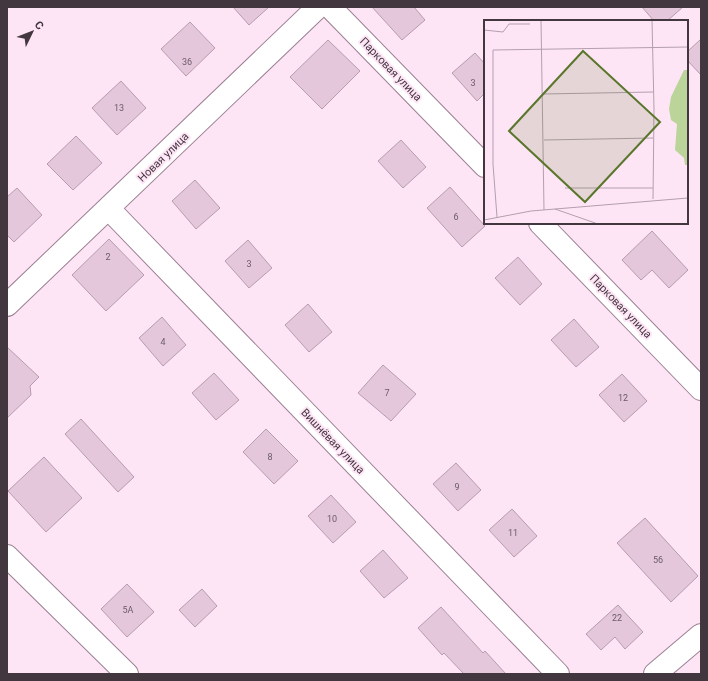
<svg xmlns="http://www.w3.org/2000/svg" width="708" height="681" font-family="Roboto,sans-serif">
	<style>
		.building { fill: #e5c7dc; stroke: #b79baf }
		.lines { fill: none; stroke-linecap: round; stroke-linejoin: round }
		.minor-casing { stroke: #9b8093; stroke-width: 24 }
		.minor { stroke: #fff; stroke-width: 22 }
		.labels { text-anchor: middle; stroke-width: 4; stroke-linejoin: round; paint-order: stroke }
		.number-label { font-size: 9px; fill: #6c5b66 }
		.street-label { font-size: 11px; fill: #43373f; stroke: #fee5f6 }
		.inset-road { fill: none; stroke: #b39fad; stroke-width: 1 }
		.view { fill: #5a762b; fill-opacity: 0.15; stroke: #5a762b; stroke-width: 2 }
		.inset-edge { fill: none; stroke: #43373f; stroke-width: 2 }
	</style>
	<rect width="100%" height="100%" fill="#fee5f6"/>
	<g class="building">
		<polygon points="233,7 269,7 249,25"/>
		<polygon points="372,7 414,7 425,20 402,40"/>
		<polygon points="642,7 683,7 667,21 654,21"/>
		<polygon points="190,22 215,48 186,76 161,49"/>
		<polygon points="701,39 701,75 687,60 687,52"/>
		<polygon points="328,40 360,71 322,109 290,77"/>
		<polygon points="475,53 485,64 485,93 477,101 452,73"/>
		<polygon points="121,81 146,108 117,135 92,108"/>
		<polygon points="76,136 102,163 73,190 47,164"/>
		<polygon points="401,140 426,167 403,188 378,161"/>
		<polygon points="195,180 220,208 196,229 172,201"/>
		<polygon points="450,187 485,226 462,247 427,208"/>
		<polygon points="17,188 42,215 14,242 7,235 7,197"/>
		<polygon points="652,231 688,270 669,288 652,270 641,280 622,260"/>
		<polygon points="109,239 144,275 106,311 72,275"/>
		<polygon points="248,240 272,268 249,288 225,261"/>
		<polygon points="518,257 542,284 520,305 495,278"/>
		<polygon points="308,304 332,332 309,352 285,325"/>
		<polygon points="162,317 186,345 163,366 139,338"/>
		<polygon points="574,319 599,347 576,367 551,340"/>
		<polygon points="7,347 39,377 30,386 31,395 7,418"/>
		<polygon points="383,365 416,394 391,421 358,393"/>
		<polygon points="214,373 239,400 216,420 192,393"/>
		<polygon points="622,374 647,401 624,422 599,395"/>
		<polygon points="81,419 134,477 118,492 65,434"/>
		<polygon points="266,429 298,461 274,484 243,452"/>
		<polygon points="44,457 82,498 46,532 8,491"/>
		<polygon points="456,463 481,490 458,511 433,484"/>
		<polygon points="331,495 356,522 333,543 308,516"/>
		<polygon points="512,509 537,536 514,557 489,530"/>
		<polygon points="645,518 698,576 671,602 617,543"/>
		<polygon points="383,550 408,578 384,598 360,571"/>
		<polygon points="127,584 154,612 127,637 101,609"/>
		<polygon points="202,589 217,606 195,627 179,610"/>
		<polygon points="618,605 643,632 625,649 615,637 601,650 586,634"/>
		<polygon points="441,607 483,653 485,651 506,674 464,674 444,653 442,655 418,628"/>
	</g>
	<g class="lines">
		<defs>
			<g id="minor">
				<polyline points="330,7 485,166"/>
				<polyline points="109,209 558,674"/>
				<polyline points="540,223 701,389"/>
				<polyline points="7,305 318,7"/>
				<polyline points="7,556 127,674"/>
				<polyline points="655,674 701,635"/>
			</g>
		</defs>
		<use href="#minor" class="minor-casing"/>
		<use href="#minor" class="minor"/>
	</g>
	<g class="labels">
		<g class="number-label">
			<text x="187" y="65">36</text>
			<text x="473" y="86">3</text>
			<text x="119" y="111">13</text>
			<text x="456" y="220">6</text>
			<text x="108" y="260">2</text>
			<text x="249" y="267">3</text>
			<text x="163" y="345">4</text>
			<text x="387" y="396">7</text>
			<text x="623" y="401">12</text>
			<text x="270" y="460">8</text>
			<text x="457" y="490">9</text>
			<text x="332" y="522">10</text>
			<text x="513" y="536">11</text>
			<text x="658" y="563">56</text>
			<text x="128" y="613">5А</text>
			<text x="617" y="621">22</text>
		</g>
		<g class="street-label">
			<text transform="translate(391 69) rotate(46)" y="4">Парковая улица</text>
			<text transform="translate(163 157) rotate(-44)" y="4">Новая улица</text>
			<text transform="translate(621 306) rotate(46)" y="4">Парковая улица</text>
			<text transform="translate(333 441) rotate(46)" y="4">Вишнёвая улица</text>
		</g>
	</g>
	<g transform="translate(484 20)">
		<rect width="204" height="204" fill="#fee5f6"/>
		<path d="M200,50H204V145H201L200,138L191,130L193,104L187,100L185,89L187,77Z" fill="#bad499"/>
		<path class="inset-road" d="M57,0L60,190M168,0L170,89L169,179M0,10L19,12L25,4H46M59,74L169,72M60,120L169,118M81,168H169M71,189L114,204M13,197L9,144V30L204,27M0,200L47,191L204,178"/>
		<path class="view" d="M99,31L176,102L101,182L25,111Z"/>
		<rect width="204" height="204" class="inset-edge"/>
	</g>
	<rect width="708" height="681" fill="none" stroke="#43373f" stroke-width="16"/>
	<g transform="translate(32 32) rotate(47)" stroke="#fee5f6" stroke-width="3" paint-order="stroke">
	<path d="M0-3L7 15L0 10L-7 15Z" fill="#43373f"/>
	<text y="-6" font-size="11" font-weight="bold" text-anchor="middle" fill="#43373f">С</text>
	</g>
</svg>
